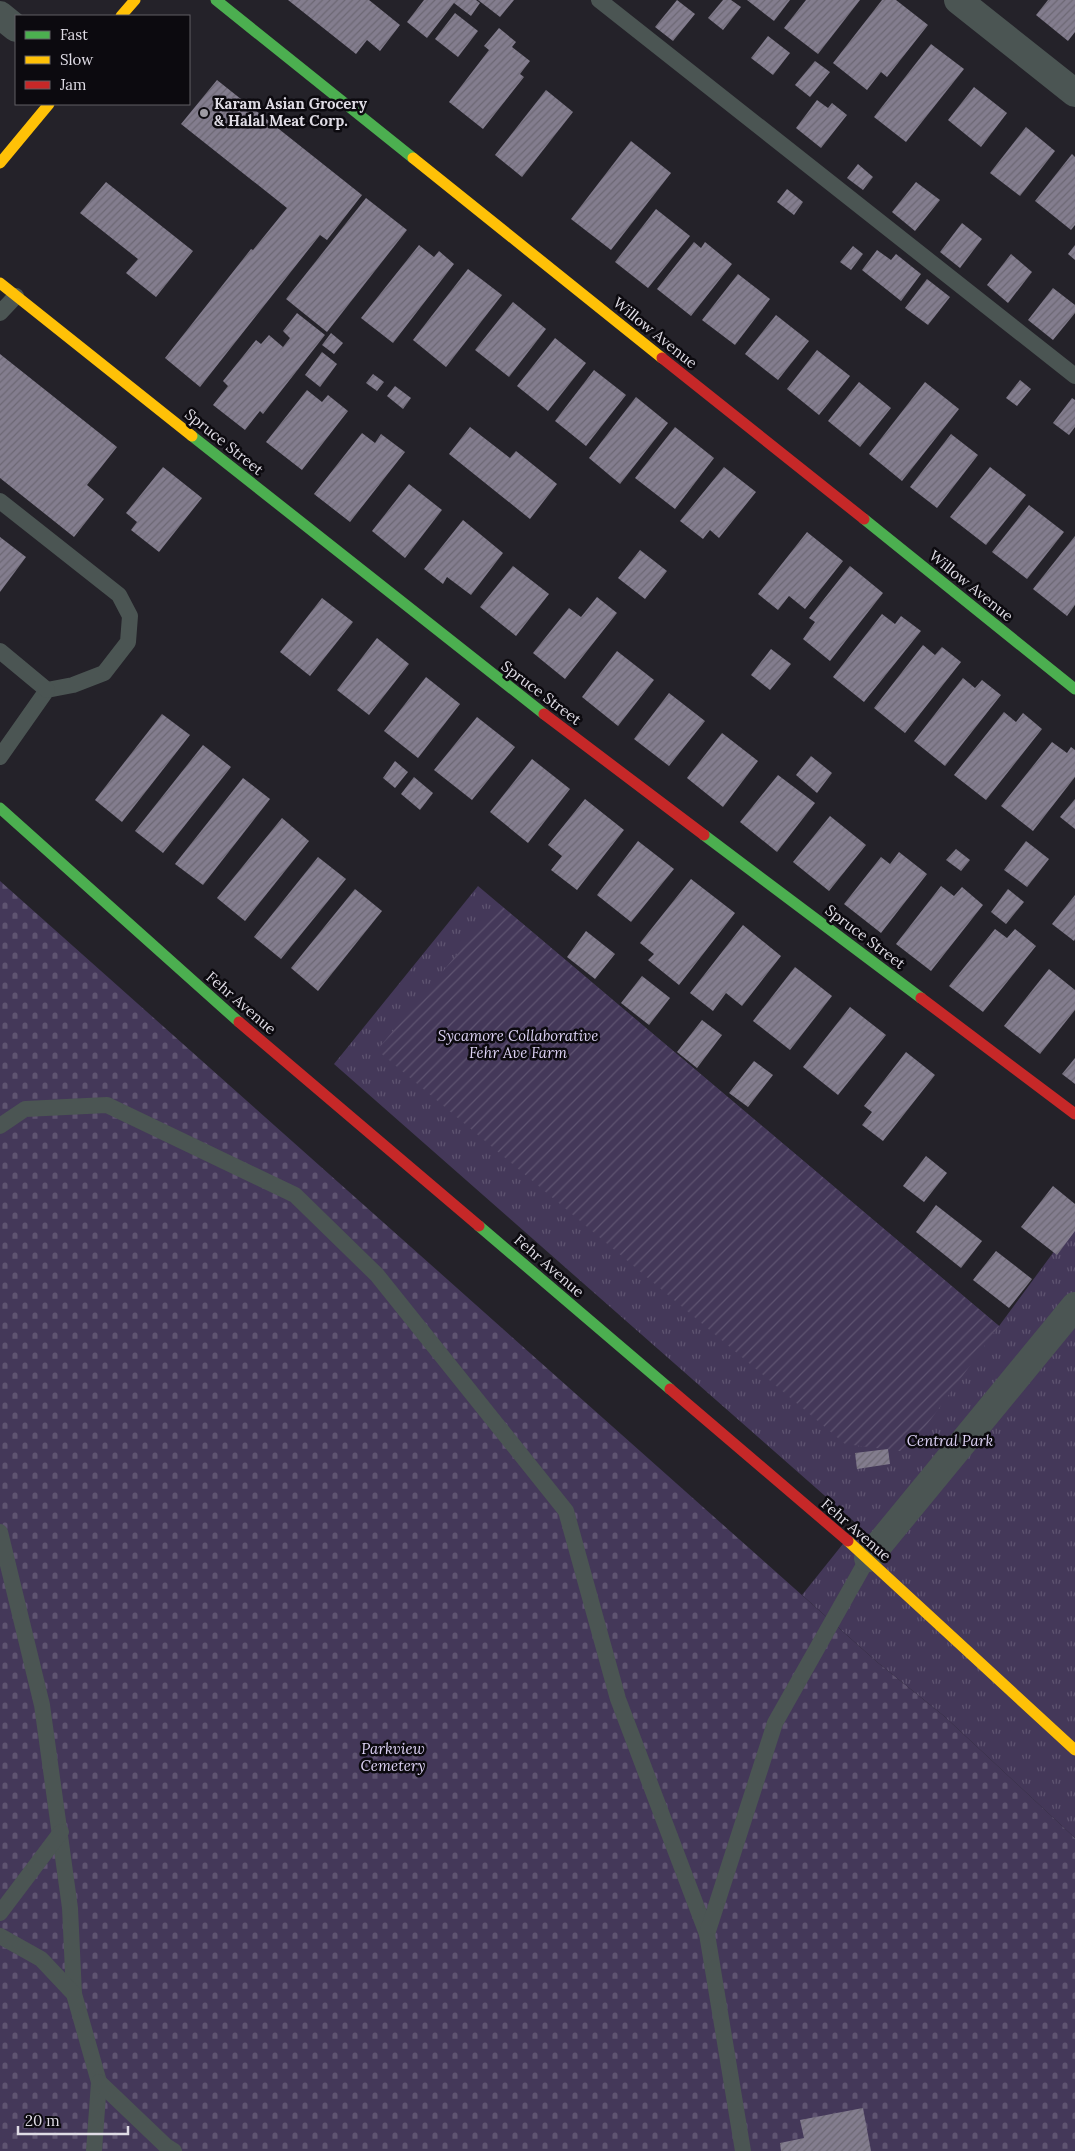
<svg xmlns="http://www.w3.org/2000/svg" width="1075" height="2151" font-family="Lora,serif">
	<style>
		.cemetery { fill: url(#cemetery-stones) }
		.park { fill: url(#park-tufts) }
		.garden { fill: url(#garden-furrows) }
		.building { fill: url(#building-hatch) }
		.lines { fill: none; stroke-linecap: round; stroke-linejoin: round }
		.lane { stroke: #4b5553; stroke-width: 16 }
		.street { stroke: #4b5553; stroke-width: 28 }
		.fast { stroke: #4caf50; stroke-width: 11 }
		.slow { stroke: #ffc107; stroke-width: 11 }
		.jam { stroke: #c62828; stroke-width: 11 }
		.poi-dot { fill: #9e9ba3; stroke: #0c0a0f; stroke-width: 2 }
		.labels { text-anchor: middle; stroke-width: 5; stroke-linejoin: round; paint-order: stroke }
		.poi-label { font-size: 15px; font-weight: bold; fill: #dfdce5; stroke: #0c0a0f; text-anchor: start }
		.street-label { font-size: 15px; fill: #dfdce5; stroke: #0c0a0f }
		.park-label { font-size: 15px; font-style: italic; fill: #ddd2f5; stroke: #0c0a0f }
	</style>
	<defs>
		<pattern id="cemetery-stones" width="16" height="16" patternUnits="userSpaceOnUse" patternTransform="scale(1.25)"><rect width="16" height="16" fill="#443859"/><path d="M2 7V4a2 2 0 0 1 4 0v3zM10 15v-3a2 2 0 0 1 4 0v3z" fill="#5f5471"/></pattern>
		<pattern id="park-tufts" width="24" height="20" patternUnits="userSpaceOnUse" patternTransform="scale(1.25)"><rect width="24" height="20" fill="#443859"/><path d="M3 7l-1-3M5 7V3M7 7l1-3M15 17l-1-3M17 17v-4M19 17l1-3" fill="none" stroke="#5f5471"/></pattern>
		<pattern id="garden-furrows" width="10" height="10" patternUnits="userSpaceOnUse" patternTransform="scale(1.25)"><rect width="10" height="10" fill="#443859"/><path d="M-1 1l2-2M0 10L10 0M9 11l2-2" fill="none" stroke="#5f5471"/></pattern>
		<pattern id="building-hatch" width="6" height="6" patternUnits="userSpaceOnUse" patternTransform="scale(1.25)"><rect width="6" height="6" fill="#837d8e"/><path d="M-1 1l2-2M0 6l6-6M5 7l2-2" fill="none" stroke="#6d6874"/></pattern>
	</defs>
	<rect width="100%" height="100%" fill="#242229"/>
	<polygon class="cemetery" points="0,881 877,1662 944,1716 1075,1838 1075,2151 0,2151"/>
	<polygon class="park" points="478,886 999,1326 1075,1223 1075,1838 944,1716 877,1662 802,1595 858,1525 334,1064"/>
	<polygon class="garden" points="499,904 999,1326 907,1452 845,1444 377,1050"/>
	<g class="building">
		<polygon points="288,0 369,0 400,25 380,51 367,40 356,54"/>
		<polygon points="424,0 476,0 480,3 471,16 454,3 427,38 407,22"/>
		<polygon points="478,0 514,0 500,17"/>
		<polygon points="677,0 695,14 673,41 655,27"/>
		<polygon points="723,0 731,0 741,7 723,30 708,18"/>
		<polygon points="747,0 790,0 774,21"/>
		<polygon points="806,0 860,0 818,54 784,28"/>
		<polygon points="882,0 896,0 928,25 887,77 881,72 867,90 833,63"/>
		<polygon points="1048,0 1075,0 1075,32 1068,41 1036,15"/>
		<polygon points="455,13 478,31 458,57 435,39"/>
		<polygon points="499,28 516,42 512,47 530,61 520,74 524,77 483,129 449,102 489,50 484,46"/>
		<polygon points="768,36 790,53 773,75 751,58"/>
		<polygon points="931,44 964,69 906,142 874,117"/>
		<polygon points="815,61 830,72 810,97 795,85"/>
		<polygon points="217,80 362,195 327,240 320,235 200,387 165,358 251,249 253,250 287,208 181,124"/>
		<polygon points="974,87 1007,113 981,147 948,120"/>
		<polygon points="546,90 573,112 522,177 495,155"/>
		<polygon points="817,100 828,108 832,103 847,115 821,148 796,128"/>
		<polygon points="1026,127 1055,151 1020,196 990,173"/>
		<polygon points="631,141 671,173 611,250 571,219"/>
		<polygon points="1072,154 1075,157 1075,225 1071,230 1035,201"/>
		<polygon points="858,164 873,177 863,190 847,178"/>
		<polygon points="106,182 193,251 156,297 126,273 138,259 80,213"/>
		<polygon points="916,182 940,200 915,231 892,212"/>
		<polygon points="787,189 803,202 794,215 777,202"/>
		<polygon points="366,198 407,230 327,332 286,299"/>
		<polygon points="656,209 690,236 648,288 615,262"/>
		<polygon points="962,223 982,239 960,268 940,252"/>
		<polygon points="694,242 701,248 705,242 732,264 691,316 657,289"/>
		<polygon points="419,245 434,257 439,251 454,264 393,343 361,318"/>
		<polygon points="1075,245 1075,260 1068,254"/>
		<polygon points="853,246 863,254 851,270 840,262"/>
		<polygon points="877,250 891,260 896,254 921,274 901,301 862,270"/>
		<polygon points="1011,254 1032,272 1008,303 987,285"/>
		<polygon points="468,269 502,295 446,367 413,340"/>
		<polygon points="738,274 770,299 735,345 702,320"/>
		<polygon points="927,279 950,297 928,325 905,308"/>
		<polygon points="1053,288 1075,305 1075,313 1053,340 1028,320"/>
		<polygon points="513,302 546,329 509,377 475,350"/>
		<polygon points="297,313 325,335 263,414 260,411 245,430 213,405 228,386 223,381 256,340 261,344 269,335 283,347 290,338 283,331"/>
		<polygon points="776,315 809,341 778,380 745,354"/>
		<polygon points="331,333 343,343 334,354 322,345"/>
		<polygon points="555,338 586,363 548,411 517,386"/>
		<polygon points="817,350 850,376 819,415 787,389"/>
		<polygon points="322,352 337,364 320,387 305,375"/>
		<polygon points="0,354 117,447 87,485 104,499 74,537 0,478"/>
		<polygon points="594,370 626,395 586,446 555,421"/>
		<polygon points="373,374 384,382 377,391 366,383"/>
		<polygon points="1020,380 1031,389 1017,406 1006,398"/>
		<polygon points="859,382 891,408 860,447 828,421"/>
		<polygon points="925,382 959,409 902,481 869,454"/>
		<polygon points="395,386 411,398 403,409 387,396"/>
		<polygon points="307,390 322,402 328,395 348,411 302,470 266,442"/>
		<polygon points="636,397 668,423 620,484 589,458"/>
		<polygon points="1072,398 1075,400 1075,427 1069,435 1053,423"/>
		<polygon points="470,427 510,458 516,451 557,484 530,519 449,454"/>
		<polygon points="675,427 714,458 675,509 635,478"/>
		<polygon points="362,433 375,443 381,434 405,452 350,522 314,494"/>
		<polygon points="951,434 978,455 937,508 910,487"/>
		<polygon points="163,467 202,498 159,552 131,530 137,522 126,513"/>
		<polygon points="724,467 756,492 719,538 710,530 703,539 680,521"/>
		<polygon points="990,467 1026,495 986,545 950,517"/>
		<polygon points="409,484 442,510 405,558 372,531"/>
		<polygon points="1029,505 1064,532 1027,579 992,552"/>
		<polygon points="463,520 503,553 471,595 447,577 443,584 424,569"/>
		<polygon points="807,532 843,561 805,609 789,596 778,610 758,594"/>
		<polygon points="1075,536 1075,605 1067,616 1033,589"/>
		<polygon points="0,537 26,557 0,592"/>
		<polygon points="640,550 667,571 645,599 618,578"/>
		<polygon points="513,566 549,594 516,636 480,607"/>
		<polygon points="850,566 883,593 830,661 803,639 815,622 809,618"/>
		<polygon points="597,597 617,613 565,679 533,653 569,608 581,617"/>
		<polygon points="322,598 353,622 310,676 280,652"/>
		<polygon points="882,614 895,624 901,616 921,631 864,702 833,677"/>
		<polygon points="377,638 409,664 369,715 337,690"/>
		<polygon points="923,645 935,655 942,647 961,662 905,733 874,708"/>
		<polygon points="771,649 791,664 770,690 751,675"/>
		<polygon points="617,651 654,680 618,726 582,697"/>
		<polygon points="426,677 460,704 418,758 384,731"/>
		<polygon points="963,678 975,688 982,680 1001,695 945,766 914,741"/>
		<polygon points="669,693 705,721 669,766 634,739"/>
		<polygon points="1004,712 1016,722 1023,713 1042,729 986,800 954,775"/>
		<polygon points="162,714 190,735 122,822 95,800"/>
		<polygon points="477,717 515,747 472,800 434,770"/>
		<polygon points="722,733 758,761 723,807 687,778"/>
		<polygon points="1052,742 1067,753 1071,747 1075,750 1075,777 1033,831 1001,806"/>
		<polygon points="203,745 231,767 163,853 135,831"/>
		<polygon points="811,756 832,773 817,793 796,775"/>
		<polygon points="532,759 570,789 528,843 490,812"/>
		<polygon points="395,761 408,772 395,788 383,778"/>
		<polygon points="778,775 815,803 777,852 740,822"/>
		<polygon points="414,777 433,793 420,810 401,794"/>
		<polygon points="243,778 270,799 203,885 175,864"/>
		<polygon points="585,799 624,830 577,890 551,870 562,856 548,845"/>
		<polygon points="1075,799 1075,829 1060,817"/>
		<polygon points="830,816 866,845 829,891 793,862"/>
		<polygon points="282,818 309,841 245,921 217,898"/>
		<polygon points="638,841 674,869 631,922 597,895"/>
		<polygon points="1026,841 1049,859 1027,887 1004,870"/>
		<polygon points="956,849 970,860 961,871 946,860"/>
		<polygon points="899,852 927,874 881,933 844,904 881,857 890,864"/>
		<polygon points="318,857 346,879 281,959 254,937"/>
		<polygon points="691,879 735,913 679,985 648,960 654,954 640,943"/>
		<polygon points="941,886 954,896 962,887 983,905 931,971 896,944"/>
		<polygon points="355,889 382,911 318,991 291,968"/>
		<polygon points="1008,889 1024,902 1006,924 991,912"/>
		<polygon points="1075,895 1075,939 1074,941 1052,924"/>
		<polygon points="743,925 781,956 742,1006 726,993 713,1011 690,993"/>
		<polygon points="995,929 1007,938 1015,929 1036,946 983,1012 949,986"/>
		<polygon points="586,931 615,954 595,979 567,957"/>
		<polygon points="795,967 832,996 790,1050 753,1021"/>
		<polygon points="1049,969 1075,990 1075,1010 1040,1054 1004,1026"/>
		<polygon points="642,976 670,998 649,1025 621,1003"/>
		<polygon points="850,1007 886,1035 838,1095 803,1067"/>
		<polygon points="702,1020 722,1035 697,1068 677,1052"/>
		<polygon points="906,1052 935,1075 883,1141 862,1125 872,1112 864,1106"/>
		<polygon points="1075,1058 1075,1084 1062,1074"/>
		<polygon points="754,1061 773,1075 748,1107 729,1093"/>
		<polygon points="926,1156 947,1173 924,1202 903,1186"/>
		<polygon points="1053,1186 1075,1204 1075,1231 1057,1255 1021,1227"/>
		<polygon points="936,1205 982,1241 961,1268 916,1232"/>
		<polygon points="996,1251 1032,1279 1009,1308 973,1280"/>
		<polygon points="888,1449 890,1464 857,1469 855,1453"/>
		<polygon points="863,2108 871,2151 781,2151 780,2143 804,2138 800,2120"/>
	</g>
	<g class="lines">
		<g class="lane">
			<polyline points="599,0 1075,376"/>
			<polyline points="0,313 16,296"/>
			<polyline points="0,501 119,595 130,616 128,642 104,673 73,685 47,690 0,757"/>
			<polyline points="0,651 47,690"/>
			<polyline points="0,1126 25,1109 107,1105 295,1195 377,1275 566,1511 618,1699 707,1934"/>
			<polyline points="0,1532 42,1705 70,1908 74,1994"/>
			<polyline points="0,1913 61,1832"/>
			<polyline points="0,1936 41,1959 74,1994 99,2082 94,2151"/>
			<polyline points="99,2082 166,2146 174,2151"/>
			<polyline points="743,2151 707,1934 775,1723 868,1558"/>
		</g>
		<g class="street">
			<polyline points="958,0 1075,93"/>
			<polyline points="0,15 16,28"/>
			<polyline points="868,1558 1075,1306"/>
		</g>
		<g class="fast">
			<polyline points="216,0 413,158"/>
			<polyline points="192,436 544,714"/>
			<polyline points="864,519 1075,689"/>
			<polyline points="0,808 239,1022"/>
			<polyline points="704,835 921,998"/>
			<polyline points="479,1226 670,1389"/>
		</g>
		<g class="slow">
			<polyline points="121,16 135,0"/>
			<polyline points="413,158 662,358"/>
			<polyline points="0,163 49,104"/>
			<polyline points="0,283 192,436"/>
			<polyline points="848,1541 1075,1750"/>
		</g>
		<g class="jam">
			<polyline points="662,358 864,519"/>
			<polyline points="544,714 704,835"/>
			<polyline points="921,998 1075,1114"/>
			<polyline points="239,1022 479,1226"/>
			<polyline points="670,1389 848,1541"/>
		</g>
	</g>
	<circle class="poi-dot" cx="204" cy="113" r="5"/>
	<g class="labels">
		<g class="poi-label">
			<text x="214" y="109">Karam Asian Grocery<tspan x="214" dy="17">&amp; Halal Meat Corp.</tspan></text>
		</g>
		<g class="street-label">
			<text transform="translate(655 333) rotate(39)" y="5">Willow Avenue</text>
			<text transform="translate(224 442) rotate(39)" y="5">Spruce Street</text>
			<text transform="translate(971 586) rotate(39)" y="5">Willow Avenue</text>
			<text transform="translate(541 693) rotate(37)" y="5">Spruce Street</text>
			<text transform="translate(865 937) rotate(37)" y="5">Spruce Street</text>
			<text transform="translate(241 1003) rotate(41)" y="5">Fehr Avenue</text>
			<text transform="translate(549 1266) rotate(41)" y="5">Fehr Avenue</text>
			<text transform="translate(856 1530) rotate(41)" y="5">Fehr Avenue</text>
		</g>
		<g class="park-label">
			<text x="518" y="1041">Sycamore Collaborative<tspan x="518" dy="17">Fehr Ave Farm</tspan></text>
			<text x="950" y="1446">Central Park</text>
			<text x="393" y="1754">Parkview<tspan x="393" dy="17">Cemetery</tspan></text>
		</g>
	</g>
	<rect x="15" y="15" width="175" height="90" fill="#0c0a0f" stroke="#605e65"/>
	<rect x="25" y="31" width="25" height="8" fill="#4caf50" stroke="#605e65"/>
	<text x="60" y="40" font-size="15" fill="#dfdce5">Fast</text>
	<rect x="25" y="56" width="25" height="8" fill="#ffc107" stroke="#605e65"/>
	<text x="60" y="65" font-size="15" fill="#dfdce5">Slow</text>
	<rect x="25" y="81" width="25" height="8" fill="#c62828" stroke="#605e65"/>
	<text x="60" y="90" font-size="15" fill="#dfdce5">Jam</text>
	<path d="M18 2126v8h110v-8" fill="none" stroke="#dfdce5" stroke-width="2.5"/>
	<text x="25" y="2126" font-size="15" fill="#dfdce5" stroke="#0c0a0f" stroke-width="4" paint-order="stroke">20 m</text>
</svg>
